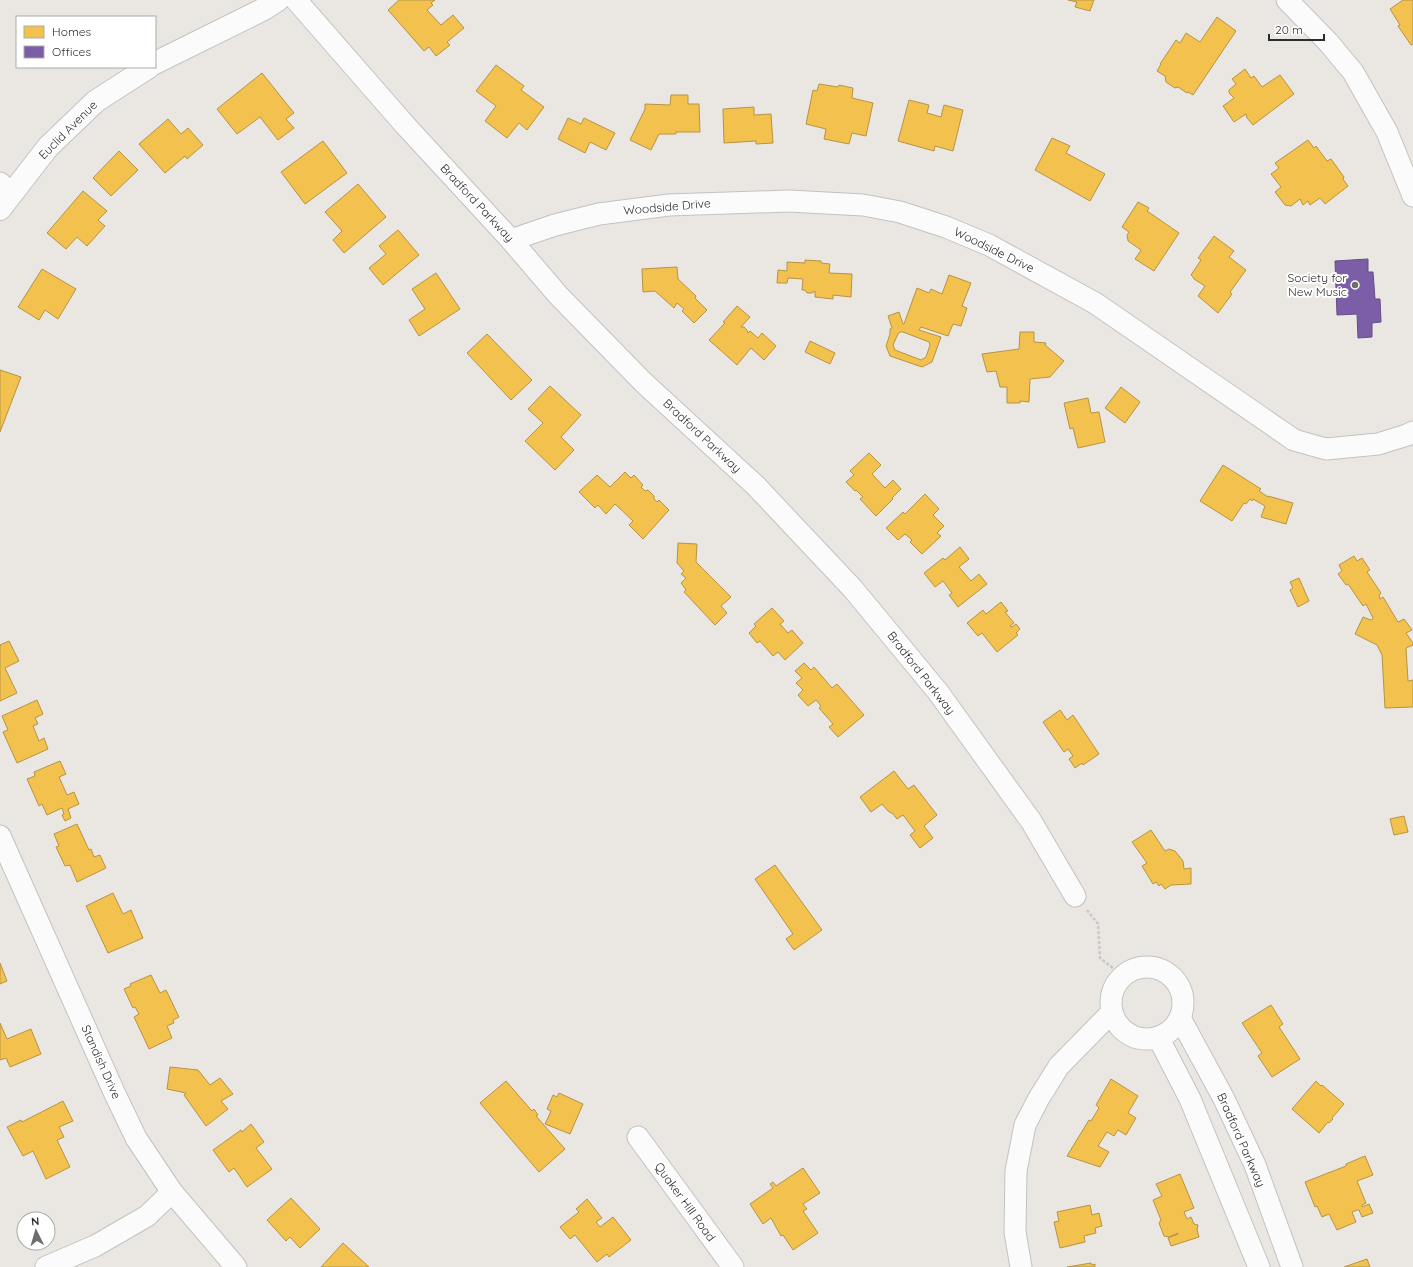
<svg xmlns="http://www.w3.org/2000/svg" width="1413" height="1267" font-family="Quicksand,sans-serif">
	<style>
		.homes { fill: #f2c14e; stroke: #b79444; fill-rule: evenodd }
		.offices { fill: #7b5ea7; stroke: #634f82 }
		.lines { fill: none; stroke-linecap: round; stroke-linejoin: round }
		.minor-casing { stroke: #c3c2c3; stroke-width: 23 }
		.tertiary-casing { stroke: #c3c2c3; stroke-width: 24 }
		.path { stroke: #c8c8c7; stroke-width: 2.5; stroke-dasharray: 3 2; stroke-linecap: butt }
		.minor { stroke: #fcfbfb; stroke-width: 21 }
		.tertiary { stroke: #fcfbfb; stroke-width: 22 }
		.poi-dot { fill: #6e6d6c; stroke: #fff; stroke-width: 1.5 }
		.labels { text-anchor: middle; stroke-width: 4; stroke-linejoin: round; paint-order: stroke }
		.street-label { font-size: 12px; fill: #2c2c2c; stroke: #fff }
		.poi-label { font-size: 12px; fill: #2c2c2c; stroke: #fff; text-anchor: end }
	</style>
	<rect width="100%" height="100%" fill="#eae6e2"/>
	<g class="homes">
		<polygon points="399,0 435,0 431,3 433,5 427,10 441,25 453,15 464,28 447,42 450,45 436,56 429,47 424,51 388,10"/>
		<polygon points="1068,0 1094,0 1090,11 1075,7 1077,2"/>
		<polygon points="1403,0 1413,0 1413,44 1411,45 1398,26 1400,25 1390,9"/>
		<polygon points="1217,17 1236,31 1193,95 1188,92 1187,93 1178,87 1175,88 1166,82 1165,76 1157,71 1161,64 1160,64 1176,40 1180,43 1186,33 1200,42"/>
		<polygon points="496,65 524,86 521,90 544,107 527,130 519,123 507,138 485,121 496,106 476,91"/>
		<polygon points="1245,69 1251,78 1254,76 1262,87 1280,75 1294,94 1253,125 1247,118 1246,114 1234,122 1223,106 1234,98 1229,93 1229,90 1236,84 1232,79"/>
		<polygon points="262,73 294,113 286,119 294,128 278,140 260,117 237,134 217,109"/>
		<polygon points="819,84 838,87 839,85 853,88 852,98 873,103 866,136 852,133 849,144 824,139 826,129 806,124 813,90 817,91"/>
		<polygon points="671,95 688,95 688,104 699,104 700,132 676,132 676,134 659,134 651,150 630,140 645,109 645,104 670,105"/>
		<polygon points="909,100 929,105 927,113 941,117 944,105 963,110 953,151 935,146 934,151 898,141"/>
		<polygon points="754,107 754,115 771,114 773,143 756,144 756,141 724,143 723,109"/>
		<polygon points="568,118 581,124 584,118 615,133 606,150 590,142 585,153 558,139"/>
		<polygon points="168,119 181,134 188,128 203,145 187,159 185,156 165,173 139,144"/>
		<polygon points="1052,138 1070,146 1066,153 1105,174 1090,201 1035,170"/>
		<polygon points="1308,140 1314,148 1316,146 1327,161 1331,159 1344,177 1343,179 1348,186 1325,204 1320,198 1310,205 1308,201 1303,205 1300,199 1291,206 1285,205 1275,192 1281,187 1271,174 1279,168 1275,163"/>
		<polygon points="323,141 347,173 305,204 281,172"/>
		<polygon points="119,151 138,170 111,196 93,178"/>
		<polygon points="358,184 386,217 344,253 333,240 342,231 325,212"/>
		<polygon points="83,191 107,211 98,220 105,226 87,246 77,237 66,249 47,233"/>
		<polygon points="1138,202 1149,208 1147,211 1179,233 1154,271 1135,259 1141,250 1128,241 1127,235 1129,232 1122,227"/>
		<polygon points="398,230 419,255 383,285 369,268 386,254 379,246"/>
		<polygon points="1214,236 1234,251 1229,257 1246,270 1230,292 1232,294 1218,313 1198,296 1205,286 1194,279 1193,277 1191,275 1201,260 1198,258"/>
		<polygon points="805,260 821,261 821,263 830,264 829,273 852,274 851,297 833,295 833,299 815,297 815,291 812,293 807,293 805,290 802,290 803,279 788,278 787,283 777,283 778,270 787,271 787,262 805,263"/>
		<polygon points="677,267 678,279 696,296 695,298 707,310 694,323 682,311 684,309 677,303 674,308 655,291 643,292 642,269"/>
		<polygon points="42,269 76,289 58,319 45,310 39,320 18,307"/>
		<polygon points="436,273 460,309 419,336 409,320 425,309 412,289"/>
		<path d="M949,275L971,283L962,306L967,308L961,326L953,324L948,336L921,327L919,330L941,337L932,362L922,367L890,356L886,346L890,334V329L892,328L888,316L899,312L903,324H904L917,288L929,293L931,289L942,294ZM900,332H903L929,342L930,345L926,357L921,360L895,350L893,345L898,334Z"/>
		<polygon points="737,306 750,317 741,327 744,327 747,330 748,333 750,331 758,338 762,333 776,346 764,360 751,348 737,365 709,340 725,323 723,322"/>
		<polygon points="1020,332 1034,332 1034,342 1046,343 1045,345 1064,361 1050,377 1030,379 1029,402 1020,401 1020,403 1007,403 1007,387 1000,387 996,371 987,372 982,354 1019,349"/>
		<polygon points="487,334 532,380 511,400 467,353"/>
		<polygon points="810,341 835,353 830,364 805,352"/>
		<polygon points="0,370 21,377 0,432"/>
		<polygon points="550,386 581,415 561,437 574,450 555,470 525,441 543,423 528,409"/>
		<polygon points="1121,387 1140,402 1125,423 1105,408"/>
		<polygon points="1088,398 1091,413 1099,412 1105,442 1078,448 1073,428 1070,429 1064,403"/>
		<polygon points="869,453 881,465 872,474 885,488 893,480 901,489 892,498 893,499 876,516 860,499 863,497 856,490 855,491 846,482 854,475 850,471"/>
		<polygon points="1223,465 1261,489 1259,491 1268,497 1268,496 1293,503 1286,524 1261,517 1265,506 1253,499 1252,501 1250,499 1246,504 1244,503 1232,521 1200,501"/>
		<polygon points="625,472 631,478 634,475 643,485 641,487 645,491 648,490 654,496 654,499 657,502 659,500 669,510 643,539 629,525 633,521 615,504 606,514 598,505 595,508 579,492 597,475 610,487"/>
		<polygon points="925,494 939,509 933,515 944,526 937,533 941,536 922,554 910,542 912,540 905,534 898,540 886,528 903,512 905,514"/>
		<polygon points="678,543 697,544 696,562 731,597 721,606 727,613 715,625 684,592 686,590 681,583 686,578 681,574 684,571 677,563"/>
		<polygon points="960,547 969,559 959,567 971,581 979,574 987,584 958,607 949,595 952,593 943,581 935,587 924,573 943,558 945,560"/>
		<polygon points="1354,556 1357,561 1362,558 1370,570 1367,572 1381,593 1379,596 1380,599 1383,597 1398,622 1404,619 1412,630 1406,633 1413,643 1413,645 1406,648 1408,681 1413,680 1413,707 1385,708 1382,655 1377,645 1355,634 1363,617 1371,620 1373,618 1366,604 1363,606 1348,584 1346,585 1338,574 1342,571 1339,565"/>
		<polygon points="1299,578 1309,601 1298,607 1290,590 1293,588 1290,582"/>
		<polygon points="1001,602 1008,611 1005,612 1014,623 1010,626 1012,627 1016,624 1020,629 1016,633 1018,635 997,652 982,633 978,636 967,623 983,610 986,614"/>
		<polygon points="772,608 784,621 780,624 788,633 792,630 803,643 785,660 778,652 773,656 760,641 757,643 749,633 756,626 754,624"/>
		<polygon points="9,641 19,661 5,668 17,693 0,701 0,645"/>
		<polygon points="804,663 811,670 814,667 832,688 837,684 864,715 838,737 829,727 833,724 819,708 821,706 816,700 808,706 798,695 803,690 796,683 802,678 795,671"/>
		<polygon points="37,700 43,714 35,718 38,724 33,726 39,741 44,738 48,749 17,763 3,732 8,730 2,716"/>
		<polygon points="1060,710 1067,720 1073,715 1099,754 1083,765 1082,763 1075,768 1069,759 1073,756 1068,749 1064,752 1043,722"/>
		<polygon points="60,761 66,774 59,777 67,795 74,792 79,804 68,809 71,818 65,821 62,815 64,814 62,808 47,815 42,804 39,806 27,779 35,776 34,772"/>
		<polygon points="894,771 908,789 914,785 937,815 924,826 933,838 920,848 910,835 915,831 903,815 897,819 893,814 888,811 882,804 871,812 860,797"/>
		<polygon points="1404,816 1408,832 1394,835 1390,819"/>
		<polygon points="77,824 89,850 91,849 94,857 100,855 106,868 77,882 70,865 65,866 56,847 59,846 54,834"/>
		<polygon points="1151,830 1165,851 1169,849 1175,851 1183,861 1184,869 1191,868 1191,884 1171,885 1165,889 1161,884 1159,886 1156,882 1153,884 1142,866 1147,863 1132,842"/>
		<polygon points="775,865 822,930 794,950 786,939 793,934 755,879"/>
		<polygon points="113,893 123,914 131,910 143,938 108,953 86,906"/>
		<polygon points="0,963 7,981 0,984"/>
		<polygon points="151,975 160,993 166,990 179,1017 173,1020 174,1023 167,1026 172,1038 149,1049 134,1017 139,1014 135,1007 133,1008 124,989 131,986 130,984"/>
		<polygon points="1271,1005 1283,1024 1279,1027 1300,1059 1272,1077 1258,1056 1262,1053 1242,1023"/>
		<polygon points="0,1023 7,1039 31,1029 41,1054 10,1067 6,1058 0,1060"/>
		<polygon points="170,1067 198,1070 210,1085 220,1078 233,1094 221,1101 228,1109 206,1126 184,1095 186,1093 167,1089"/>
		<polygon points="1111,1079 1138,1096 1128,1113 1136,1118 1126,1135 1118,1130 1114,1136 1107,1132 1098,1146 1109,1152 1100,1167 1067,1156 1089,1120 1091,1121 1099,1108 1096,1105"/>
		<polygon points="506,1081 532,1111 534,1109 538,1115 536,1116 565,1149 539,1172 480,1103"/>
		<polygon points="1316,1081 1321,1086 1322,1085 1344,1104 1332,1118 1333,1119 1329,1123 1328,1122 1319,1133 1292,1109"/>
		<polygon points="559,1093 583,1104 570,1134 545,1124 551,1111 547,1109 553,1095 557,1097"/>
		<polygon points="63,1101 73,1121 59,1127 64,1137 57,1140 70,1167 46,1179 33,1151 23,1156 7,1127 21,1120 22,1122"/>
		<polygon points="251,1124 264,1142 256,1148 272,1169 247,1187 234,1168 229,1172 213,1150 241,1130 242,1132"/>
		<polygon points="1365,1156 1373,1175 1357,1181 1366,1203 1362,1205 1362,1207 1369,1204 1373,1213 1362,1217 1359,1210 1357,1210 1352,1212 1356,1222 1337,1230 1329,1214 1322,1217 1317,1206 1315,1207 1305,1182 1346,1166 1346,1164"/>
		<polygon points="803,1168 820,1193 803,1204 807,1209 803,1211 818,1233 793,1250 783,1235 781,1236 771,1218 763,1224 750,1204 773,1188 770,1184 773,1182 776,1186"/>
		<polygon points="1180,1174 1194,1208 1184,1212 1187,1219 1191,1217 1194,1224 1198,1225 1197,1230 1199,1237 1171,1246 1168,1238 1178,1234 1178,1233 1169,1237 1164,1236 1159,1223 1161,1220 1153,1200 1162,1196 1156,1184"/>
		<polygon points="291,1198 320,1229 300,1248 290,1237 286,1241 267,1220"/>
		<polygon points="587,1199 602,1218 596,1222 600,1227 613,1217 631,1240 609,1257 607,1254 597,1262 575,1235 570,1239 560,1227 579,1212 576,1209"/>
		<polygon points="1090,1205 1092,1215 1099,1213 1102,1226 1095,1228 1096,1233 1084,1236 1085,1242 1060,1248 1054,1222 1059,1221 1057,1212"/>
		<polygon points="343,1243 369,1267 321,1267"/>
		<polygon points="1367,1259 1370,1267 1344,1267"/>
		<polygon points="1091,1263 1092,1265 1095,1264 1095,1267 1067,1267"/>
	</g>
	<polygon class="offices" points="1368,259 1368,272 1373,272 1375,299 1380,299 1381,322 1372,323 1372,337 1358,338 1357,314 1337,315 1335,261"/>
	<g class="lines">
		<defs>
			<g id="minor">
				<polyline points="296,0 405,125 511,240 558,295 643,382 756,486 853,589 938,692 1031,821 1075,896"/>
				<polyline points="1287,0 1328,42 1353,72 1387,132 1413,196"/>
				<polyline points="0,183 11,194"/>
				<polyline points="511,240 555,225 599,214 669,205 789,201 863,205 900,212 946,227 989,245 1095,303 1294,440 1326,449 1378,444 1407,435 1413,432"/>
				<polyline points="0,836 114,1092 136,1138 172,1192 236,1267"/>
				<circle cx="1147" cy="1003" r="36"/>
				<polyline points="1180,1018 1224,1099 1255,1165 1292,1267"/>
				<polyline points="1158,1037 1190,1099 1259,1267"/>
				<polyline points="638,1137 733,1267"/>
				<polyline points="46,1267 95,1246 147,1216 172,1192"/>
				<polyline points="1021,1267 1015,1232 1016,1171 1025,1125 1039,1098 1059,1066 1112,1012"/>
			</g>
			<g id="tertiary">
				<polyline points="155,63 264,9 278,0"/>
				<polyline points="0,209 48,147 96,101 149,67"/>
			</g>
		</defs>
		<use href="#minor" class="minor-casing"/>
		<use href="#tertiary" class="tertiary-casing"/>
		<polyline class="path" points="1087,910 1098,924 1100,958 1123,976"/>
		<use href="#minor" class="minor"/>
		<use href="#tertiary" class="tertiary"/>
	</g>
	<circle class="poi-dot" cx="1355" cy="285" r="4"/>
	<g class="labels">
		<g class="street-label">
			<text transform="translate(68 130) rotate(-45)" y="4">Euclid Avenue</text>
			<text transform="translate(477 203) rotate(47)" y="4">Bradford Parkway</text>
			<text transform="translate(667 207) rotate(-5)" y="4">Woodside Drive</text>
			<text transform="translate(994 250) rotate(26)" y="4">Woodside Drive</text>
			<text transform="translate(702 436) rotate(43)" y="4">Bradford Parkway</text>
			<text transform="translate(921 673) rotate(52)" y="4">Bradford Parkway</text>
			<text transform="translate(101 1062) rotate(66)" y="4">Standish Drive</text>
			<text transform="translate(1241 1140) rotate(66)" y="4">Bradford Parkway</text>
			<text transform="translate(685 1202) rotate(54)" y="4">Quaker Hill Road</text>
		</g>
		<g class="poi-label">
			<text x="1347" y="282">Society for<tspan x="1347" dy="14">New Music</tspan></text>
		</g>
	</g>
	<rect x="16" y="16" width="140" height="52" fill="#ffffff" stroke="#ababab"/>
	<rect x="24" y="26" width="20" height="12" fill="#f2c14e" stroke="#ababab"/>
	<text x="52" y="36" font-size="12" fill="#2c2c2c">Homes</text>
	<rect x="24" y="46" width="20" height="12" fill="#7b5ea7" stroke="#ababab"/>
	<text x="52" y="56" font-size="12" fill="#2c2c2c">Offices</text>
	<g transform="translate(36 1231) rotate(355)"><circle r="19" fill="#ffffff" stroke="#ababab"/>
	<path d="M0-3L7 15L0 10L-7 15Z" fill="#6e6d6c"/>
	<text y="-6" font-size="11" font-weight="bold" text-anchor="middle" fill="#2c2c2c">N</text>
	</g>
	<path d="M1269 34v6h55v-6" fill="none" stroke="#2c2c2c" stroke-width="2"/>
	<text x="1275" y="34" font-size="12" fill="#2c2c2c" stroke="#ffffff" stroke-width="3" paint-order="stroke">20 m</text>
</svg>
